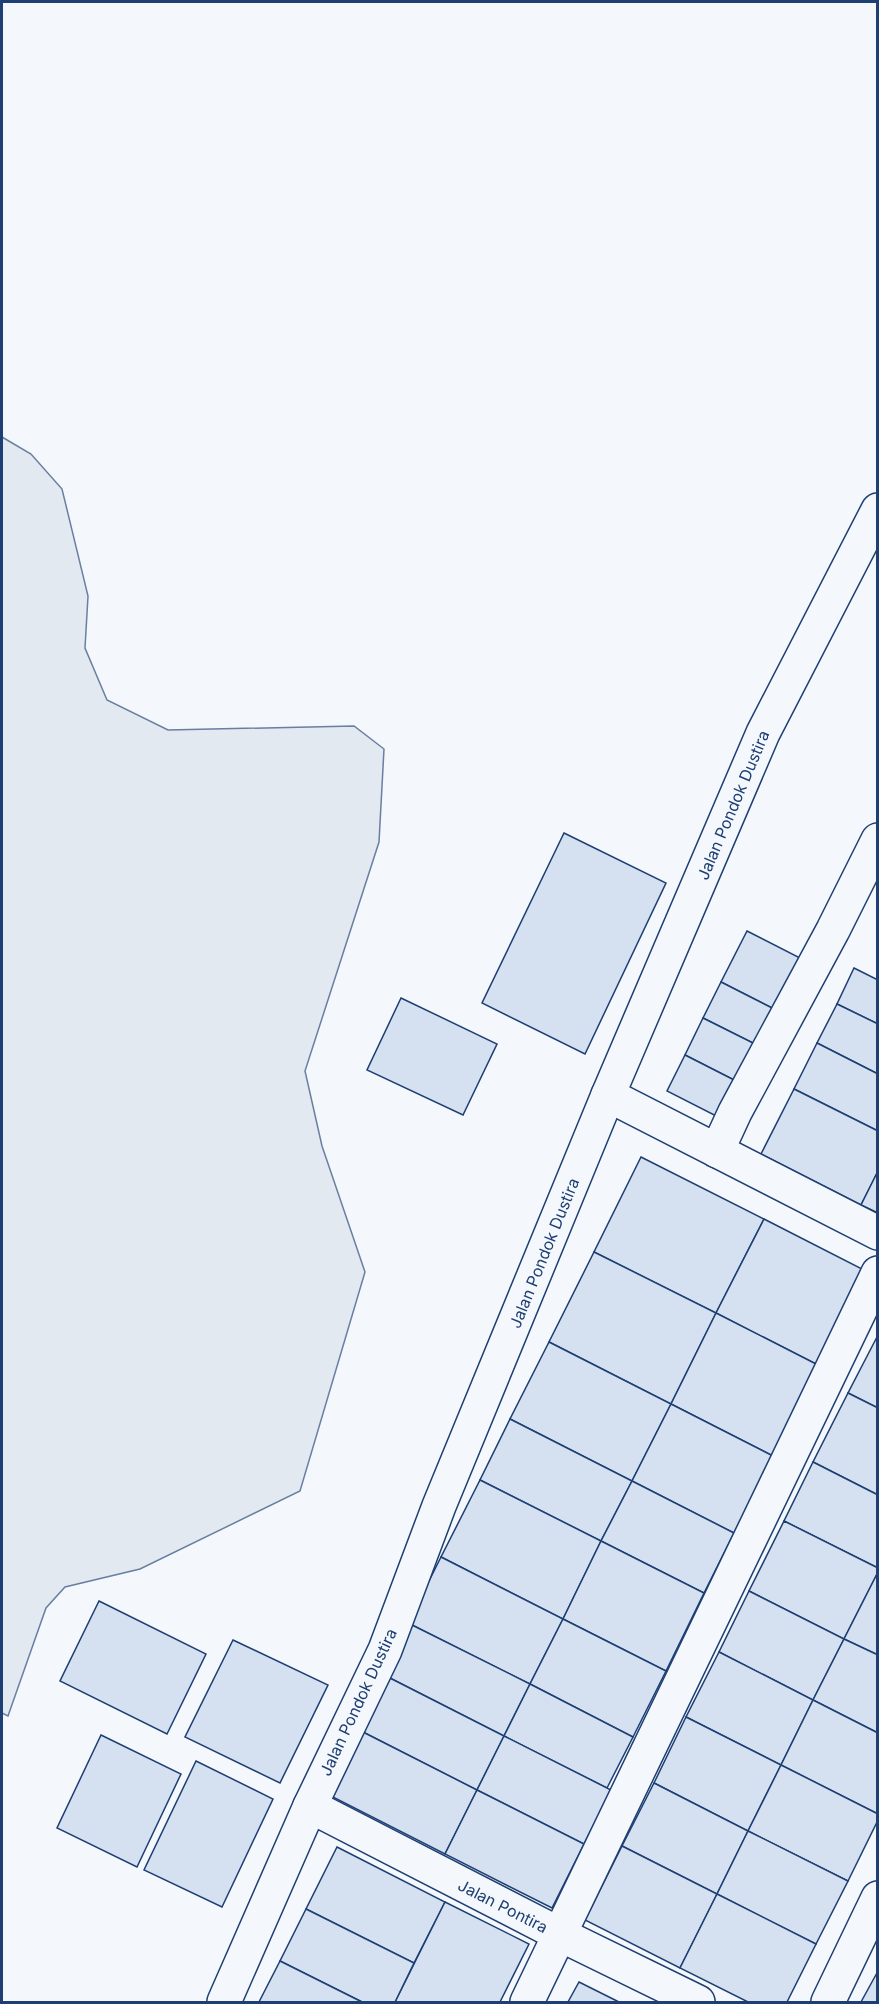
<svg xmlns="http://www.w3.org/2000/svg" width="879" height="2004" font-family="Inter,sans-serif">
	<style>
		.green { fill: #e3e9f0; stroke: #687fa3; stroke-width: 1.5 }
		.building { fill: #d5e0f0; stroke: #1d3f73; stroke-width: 1.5 }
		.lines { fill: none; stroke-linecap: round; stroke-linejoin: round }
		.minor-casing { stroke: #1d3f73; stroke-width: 36 }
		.secondary-casing { stroke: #1d3f73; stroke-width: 36 }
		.minor { stroke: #f4f7fb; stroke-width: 33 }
		.secondary { stroke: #f4f7fb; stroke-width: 33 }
		.labels { text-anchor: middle; stroke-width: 4.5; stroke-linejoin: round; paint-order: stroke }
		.street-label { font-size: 16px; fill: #1d3f73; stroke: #f4f7fb }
	</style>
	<rect width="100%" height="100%" fill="#f4f7fb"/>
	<polygon class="green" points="2,437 31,454 62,489 88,596 85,648 107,700 168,730 354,726 384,749 379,842 305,1071 322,1146 365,1272 300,1491 140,1569 65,1587 46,1608 8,1716 2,1713"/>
	<g class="building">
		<polygon points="564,833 666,883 585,1054 482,1003"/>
		<polygon points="747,931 804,960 778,1011 721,982"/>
		<polygon points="854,968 878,980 878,1024 837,1004"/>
		<polygon points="721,982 778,1011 761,1047 703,1018"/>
		<polygon points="401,998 497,1044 463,1115 367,1070"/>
		<polygon points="837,1004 878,1024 878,1074 817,1043"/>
		<polygon points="703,1018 761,1047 742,1084 685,1055"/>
		<polygon points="817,1043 878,1074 878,1131 794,1089"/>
		<polygon points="685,1055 742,1084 724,1120 667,1091"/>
		<polygon points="794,1089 878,1131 878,1171 861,1205 761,1154"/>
		<polygon points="641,1157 764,1219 716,1313 594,1252"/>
		<polygon points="878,1171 878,1213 861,1205"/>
		<polygon points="764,1219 866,1271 818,1365 716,1313"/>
		<polygon points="594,1252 716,1313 671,1404 549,1342"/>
		<polygon points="716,1313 818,1365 773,1456 671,1404"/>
		<polygon points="878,1335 878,1408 848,1393"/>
		<polygon points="549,1342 671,1404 632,1481 510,1419"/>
		<polygon points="848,1393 878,1408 878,1495 813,1462"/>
		<polygon points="671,1404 773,1456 734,1533 632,1481"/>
		<polygon points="510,1419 632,1481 601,1541 480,1480"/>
		<polygon points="813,1462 878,1495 878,1568 784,1521"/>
		<polygon points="480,1480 601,1541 563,1619 441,1557"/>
		<polygon points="632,1481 734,1533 704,1593 601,1541"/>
		<polygon points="784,1521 878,1568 878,1572 844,1639 749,1591"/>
		<polygon points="601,1541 704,1593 666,1671 563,1619"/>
		<polygon points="441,1557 563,1619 530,1684 408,1623"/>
		<polygon points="878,1572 878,1655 844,1639"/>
		<polygon points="749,1591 844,1639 813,1700 719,1652"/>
		<polygon points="99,1601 206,1654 167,1734 60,1681"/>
		<polygon points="563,1619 666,1671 633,1737 530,1684"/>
		<polygon points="408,1623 530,1684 504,1736 382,1674"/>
		<polygon points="844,1639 878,1655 878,1733 813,1700"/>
		<polygon points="233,1640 328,1685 280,1783 185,1737"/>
		<polygon points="719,1652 813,1700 781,1765 686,1717"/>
		<polygon points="382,1674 504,1736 477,1790 355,1728"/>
		<polygon points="530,1684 633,1737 607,1788 504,1736"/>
		<polygon points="813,1700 878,1733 878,1814 781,1765"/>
		<polygon points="686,1717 781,1765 748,1831 654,1783"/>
		<polygon points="355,1728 477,1790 445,1854 323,1792"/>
		<polygon points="101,1735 181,1774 137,1867 57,1828"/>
		<polygon points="504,1736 611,1790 584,1844 477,1790"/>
		<polygon points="196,1761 273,1799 222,1907 144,1870"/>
		<polygon points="781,1765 878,1814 878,1820 848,1881 748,1831"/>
		<polygon points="654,1783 748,1831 717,1894 622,1846"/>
		<polygon points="477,1790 584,1844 552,1908 445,1854"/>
		<polygon points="748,1831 848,1881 816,1944 717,1894"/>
		<polygon points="622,1846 717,1894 680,1968 585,1920"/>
		<polygon points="337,1847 445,1902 414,1963 306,1909"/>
		<polygon points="717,1894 816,1944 787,2002 748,2002 680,1968"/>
		<polygon points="445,1902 529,1944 500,2002 395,2002"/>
		<polygon points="306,1909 414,1963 395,2002 362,2002 280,1961"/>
		<polygon points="280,1961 362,2002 259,2002"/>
		<polygon points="878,1971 878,2002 861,2002"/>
		<polygon points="579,1982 619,2002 568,2002"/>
	</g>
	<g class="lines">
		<defs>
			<g id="minor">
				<polyline points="608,1095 878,1233"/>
				<polyline points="717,1151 735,1112 833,930 878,840"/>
				<polyline points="310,1806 559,1934 698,2002"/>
				<polyline points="527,2002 878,1273"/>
				<polyline points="828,2002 878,1898"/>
			</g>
			<polyline id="secondary" points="224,2002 310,1806 385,1650 439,1506 608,1095 763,733 878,510"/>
		</defs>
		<use href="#minor" class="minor-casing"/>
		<use href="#secondary" class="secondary-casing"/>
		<use href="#minor" class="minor"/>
		<use href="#secondary" class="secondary"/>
	</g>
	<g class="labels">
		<g class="street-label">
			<text transform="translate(733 805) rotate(-67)" y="6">Jalan Pondok Dustira</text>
			<text transform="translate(544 1253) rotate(-68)" y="6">Jalan Pondok Dustira</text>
			<text transform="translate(358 1702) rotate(-65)" y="6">Jalan Pondok Dustira</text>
			<text transform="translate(503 1906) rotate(27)" y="6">Jalan Pontira</text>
		</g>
	</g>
	<rect width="879" height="2004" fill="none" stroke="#1d3f73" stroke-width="6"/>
</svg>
